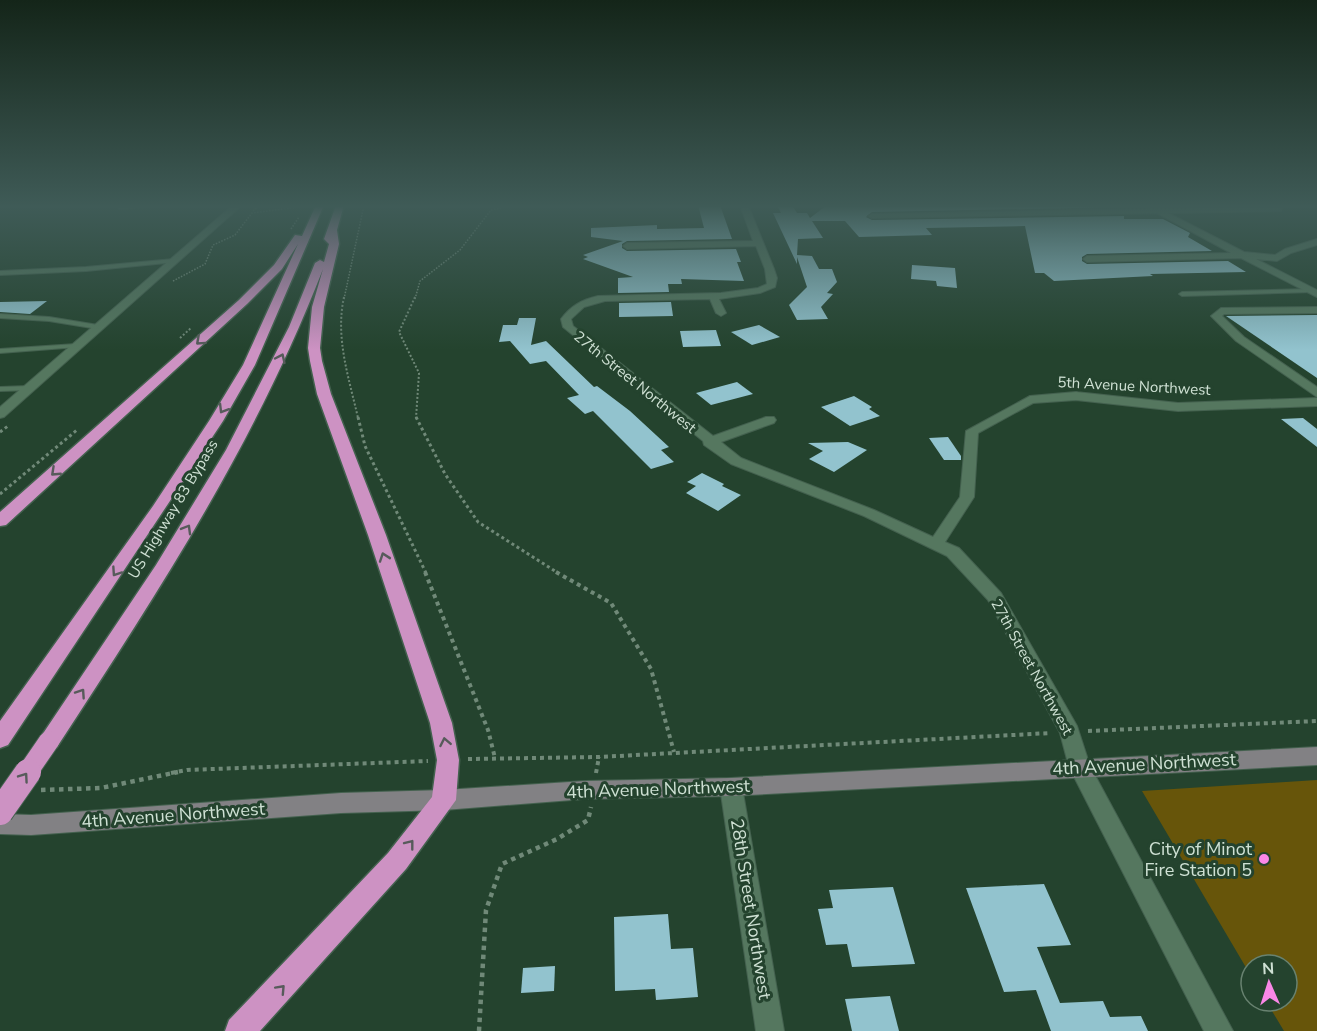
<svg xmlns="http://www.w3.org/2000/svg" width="1317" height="1031" font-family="'Nunito Sans',sans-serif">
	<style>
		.green { fill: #67550a }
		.building { fill: #92c3ce }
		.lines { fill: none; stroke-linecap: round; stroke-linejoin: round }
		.service-casing { stroke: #44614f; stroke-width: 2 }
		.minor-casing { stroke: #44614f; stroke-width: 2 }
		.secondary-casing { stroke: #44614f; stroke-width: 2 }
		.trunk-casing { stroke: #44614f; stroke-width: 3 }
		.path-far4 { stroke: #708978; stroke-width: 1.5; stroke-dasharray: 1.5 1.5; stroke-linecap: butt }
		.path-far3 { stroke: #708978; stroke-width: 2; stroke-dasharray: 2 2; stroke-linecap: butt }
		.path-far2 { stroke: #708978; stroke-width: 3; stroke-dasharray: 3 3; stroke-linecap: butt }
		.path-far1 { stroke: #708978; stroke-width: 4; stroke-dasharray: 4 4; stroke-linecap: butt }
		.path { stroke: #708978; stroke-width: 4.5; stroke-dasharray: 4.5 4.5; stroke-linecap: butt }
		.service { fill: #55775f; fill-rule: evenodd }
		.minor { fill: #55775f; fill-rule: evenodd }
		.secondary { fill: #828184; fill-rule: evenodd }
		.trunk { fill: #cd92c3; fill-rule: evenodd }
		.trunk-bridge-far1-casing { stroke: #44614f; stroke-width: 22; stroke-linecap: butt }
		.trunk-bridge-casing { stroke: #44614f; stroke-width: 28; stroke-linecap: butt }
		.trunk-bridge-far1 { stroke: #cd92c3; stroke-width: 20 }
		.trunk-bridge { stroke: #cd92c3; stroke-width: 26 }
		.oneway { stroke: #575b5b }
		.poi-dot { fill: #fa87e7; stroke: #24432e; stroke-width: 2 }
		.labels { text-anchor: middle; stroke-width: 6; stroke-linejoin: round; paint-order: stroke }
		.street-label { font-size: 15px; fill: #cfe1d4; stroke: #24432e }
		.near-street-label { font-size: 18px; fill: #cfe1d4; stroke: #24432e }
		.near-poi-label { font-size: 18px; fill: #cfe1d4; stroke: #24432e; text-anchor: end }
	</style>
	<rect width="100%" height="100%" fill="#24432e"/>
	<polygon class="green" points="1317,780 1317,1031 1284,1031 1266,1001 1287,1001 1287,965 1251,965 1251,976 1142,791"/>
	<g class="building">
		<polygon points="698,205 720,205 732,239 627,241 622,244 622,248 627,251 736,249 741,262 737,262 744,281 681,279 682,284 668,284 669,292 618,293 618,278 633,277 583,259 588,257 583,255 623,241 591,237 591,228 657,225 657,229 704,228"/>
		<polygon points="777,205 792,205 797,213 807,213 810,218 827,205 1124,205 1124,207 872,212 866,217 872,220 1124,216 1124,219 1163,219 1190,233 1188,237 1212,251 1087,254 1082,257 1082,261 1087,264 1228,261 1246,272 1150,274 1153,276 1054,281 1044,273 1035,273 1025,226 926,228 932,235 859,237 845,221 812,221 823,238 798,239 797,255 812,256 819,269 832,269 837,282 827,293 833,294 821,307 828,319 797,320 789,305 807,287 797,257 797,264 773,213 781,213"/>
		<polygon points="912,265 955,268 957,288 937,286 936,281 911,279"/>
		<polygon points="47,301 30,314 0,312 0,302"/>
		<polygon points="671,302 673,316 619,317 619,303"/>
		<polygon points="1317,315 1317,378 1226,316"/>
		<polygon points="519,318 536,318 531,345 546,341 594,387 597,386 630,411 669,447 661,450 674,462 651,469 593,411 585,414 567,398 579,395 546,361 530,364 510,341 499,342 503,325 517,325"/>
		<polygon points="759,325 780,337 752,345 731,332"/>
		<polygon points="716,330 721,346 683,347 680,331"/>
		<polygon points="737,382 753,394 711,405 696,393"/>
		<polygon points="854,396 872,407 869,409 880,416 850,426 821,407"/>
		<polygon points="1303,418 1317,429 1317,447 1281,419"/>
		<polygon points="948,437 961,456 961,460 944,460 929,438"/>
		<polygon points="848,442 867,450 834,472 809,459 823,451 808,443"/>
		<polygon points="702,473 724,484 722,486 741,495 718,511 686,493 696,486 687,482"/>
		<polygon points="1044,884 1071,945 1037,947 1060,1003 1103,1001 1110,1017 1141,1016 1148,1031 1051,1031 1036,990 1004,992 966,888"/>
		<polygon points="893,887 915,964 852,967 847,944 826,945 818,909 833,908 829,890"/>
		<polygon points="668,914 671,949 693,948 698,997 656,1000 655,989 615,991 614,917"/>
		<polygon points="555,966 554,991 521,993 523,968"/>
		<polygon points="890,996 899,1031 852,1031 845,999"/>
	</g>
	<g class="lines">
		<defs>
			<g id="service">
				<polygon points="144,205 172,205 120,209 118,208 120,207"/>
				<polygon points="174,259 177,261 176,262 86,271 0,275 0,271 86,267"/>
				<polygon points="1310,289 1312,290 1312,292 1182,296 1179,294 1182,292"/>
				<polygon points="0,314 49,317 98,325 101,327 98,329 49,321 0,318"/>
				<polygon points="76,344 78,345 78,347 0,353 0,349"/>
				<polygon points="29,386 32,386 32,390 0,391 0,387"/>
			</g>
			<g id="minor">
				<polygon points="233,205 242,205 4,417 0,418 0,407"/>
				<path d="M740,205H748L774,269L777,278L775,287L760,293L719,299L726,313L721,316L716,313L710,299L605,301L584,307L571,319L573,326L713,436L766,417H774L776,420L774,423L721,442L741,458L874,510L933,537L960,497L966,431L1030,396L1076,392L1178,403L1317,398V406L1178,411L1076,400L1033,403L978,433L974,497L945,542L959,548L1001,593L1077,726L1090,766L1233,1031H1204L1069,767L1060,733L988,600L947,556L864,516L731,464L704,445L703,441L563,327L561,319C571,306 581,300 598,296L721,293L758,288L767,284L765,269L756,246L627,249L623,246L627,243L753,241Z"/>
				<polygon points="1278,207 1282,209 1281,211 1168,213 1244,252 1275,255 1285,249 1317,239 1317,245 1291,253 1277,261 1256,259 1317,290 1317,297 1241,258 1087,262 1083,259 1087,256 1231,253 1157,213 872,218 868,216 872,214"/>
				<polygon points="1317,307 1317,313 1224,314 1222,316 1244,337 1317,387 1317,397 1236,341 1211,316 1221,308"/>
				<polygon points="731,778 739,780 742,787 784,1031 756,1031 720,787 723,780"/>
			</g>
			<polygon id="secondary" points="1317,747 1317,765 731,796 585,799 444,810 341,813 31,835 0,834 0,814 31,815 341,793 444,790 585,781 731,778"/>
			<g id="trunk">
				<polygon points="316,205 324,205 255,365 223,421 8,745 0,748 0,721 153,506 209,421 243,365 298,244 282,269 247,304 6,525 0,526 0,512 239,300 274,265 295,235 302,236"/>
				<path d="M336,205H344L337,230L339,244L324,307L320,348L322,361L331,394L386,535L452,723L459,760L456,800L406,869L260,1031H225L229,1020L388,853L432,797L437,760L430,723L368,535L317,394L310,361L308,348L312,307L323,269C255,444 159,591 57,747L49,750L41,747L38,741L156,565L226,450L289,327L315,263L320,260L324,262L329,244L324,239Z"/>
			</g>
		</defs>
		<use href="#service" class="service-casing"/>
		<use href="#minor" class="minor-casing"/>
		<use href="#secondary" class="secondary-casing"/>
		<use href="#trunk" class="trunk-casing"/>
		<g class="path-far4">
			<polyline points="253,211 259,205"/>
			<polyline points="291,229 299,217"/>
			<polyline points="173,281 205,264 213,245 235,235 252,213 306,206"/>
			<polyline points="344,299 364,205"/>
			<polyline points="415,299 420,281 460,250 491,210 514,205"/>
		</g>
		<g class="path-far3">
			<path d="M344,297C335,338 349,378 358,418"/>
			<polyline points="415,297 399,332 419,373 416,418"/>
			<polyline points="180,338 191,328"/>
		</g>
		<g class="path-far2">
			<polyline points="358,417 365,446 426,573"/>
			<polyline points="416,417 445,474 478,522 558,573"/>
			<polyline points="0,432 8,426"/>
			<polyline points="0,494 77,430"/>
		</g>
		<g class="path-far1">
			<polyline points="425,572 488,730 495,758"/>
			<polyline points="556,572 611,603 651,669 674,752"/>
			<polyline points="1088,731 1317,721"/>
			<polyline points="468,759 599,757 1051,733"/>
			<polyline points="171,773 187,770 428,761"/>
			<polyline points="596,773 599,757"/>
		</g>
		<g class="path">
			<polyline points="41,790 101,788 178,772"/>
			<polyline points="479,1031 486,910 502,864 557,839 588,820 591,807"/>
		</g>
		<use href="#service" class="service"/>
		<use href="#minor" class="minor"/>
		<use href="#secondary" class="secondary"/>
		<use href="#trunk" class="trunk"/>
		<defs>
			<polyline id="trunk-bridge-far1" points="27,773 49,741"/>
			<polyline id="trunk-bridge" points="0,812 28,772"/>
		</defs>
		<use href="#trunk-bridge-far1" class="trunk-bridge-far1-casing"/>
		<use href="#trunk-bridge" class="trunk-bridge-casing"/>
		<use href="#trunk-bridge-far1" class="trunk-bridge-far1"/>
		<use href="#trunk-bridge" class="trunk-bridge"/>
	</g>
	<defs><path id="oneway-chevron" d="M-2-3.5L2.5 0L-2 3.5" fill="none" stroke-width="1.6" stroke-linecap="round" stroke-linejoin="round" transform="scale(1.5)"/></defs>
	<g class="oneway">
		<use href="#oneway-chevron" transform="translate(200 341) rotate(138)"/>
		<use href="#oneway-chevron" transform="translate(281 358) rotate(-65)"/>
		<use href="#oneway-chevron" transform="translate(223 409) rotate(121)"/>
		<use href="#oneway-chevron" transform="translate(55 472) rotate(137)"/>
		<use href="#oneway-chevron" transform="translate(187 529) rotate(-60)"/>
		<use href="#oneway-chevron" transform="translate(384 557) rotate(-109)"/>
		<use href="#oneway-chevron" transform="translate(116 572) rotate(124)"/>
		<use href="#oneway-chevron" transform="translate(81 693) rotate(-56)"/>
		<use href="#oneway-chevron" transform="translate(445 742) rotate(-101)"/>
		<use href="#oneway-chevron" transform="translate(24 777) rotate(-55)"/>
		<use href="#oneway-chevron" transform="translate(410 844) rotate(-52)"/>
		<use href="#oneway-chevron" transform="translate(281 989) rotate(-47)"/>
	</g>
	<linearGradient id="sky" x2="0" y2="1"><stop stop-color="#142519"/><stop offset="0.59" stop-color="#3f5b57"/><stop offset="1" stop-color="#3f5b57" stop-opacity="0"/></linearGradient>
	<rect width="1317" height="350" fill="url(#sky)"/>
	<circle class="poi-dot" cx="1264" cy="859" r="6"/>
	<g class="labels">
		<g class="street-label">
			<text transform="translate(635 382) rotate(39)" y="5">27th Street Northwest</text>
			<text transform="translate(1134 386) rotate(3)" y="5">5th Avenue Northwest</text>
			<text transform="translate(173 509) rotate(-59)" y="5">US Highway 83 Bypass</text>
			<text transform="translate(1032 667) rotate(61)" y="5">27th Street Northwest</text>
		</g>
		<g class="near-street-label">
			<text transform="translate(1144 764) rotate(-3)" y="6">4th Avenue Northwest</text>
			<text transform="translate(658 789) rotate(-2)" y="6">4th Avenue Northwest</text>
			<text transform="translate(173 815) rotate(-4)" y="6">4th Avenue Northwest</text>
			<text transform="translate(751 909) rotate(81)" y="6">28th Street Northwest</text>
		</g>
		<g class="near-poi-label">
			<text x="1252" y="855">City of Minot<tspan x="1252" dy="21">Fire Station 5</tspan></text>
		</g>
	</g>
	<g transform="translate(1269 983) rotate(357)"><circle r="28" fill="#24432e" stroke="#688270" stroke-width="1.5"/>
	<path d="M0-4.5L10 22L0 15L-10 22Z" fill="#fa87e7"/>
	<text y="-9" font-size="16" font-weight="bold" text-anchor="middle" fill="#cfe1d4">N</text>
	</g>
</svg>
